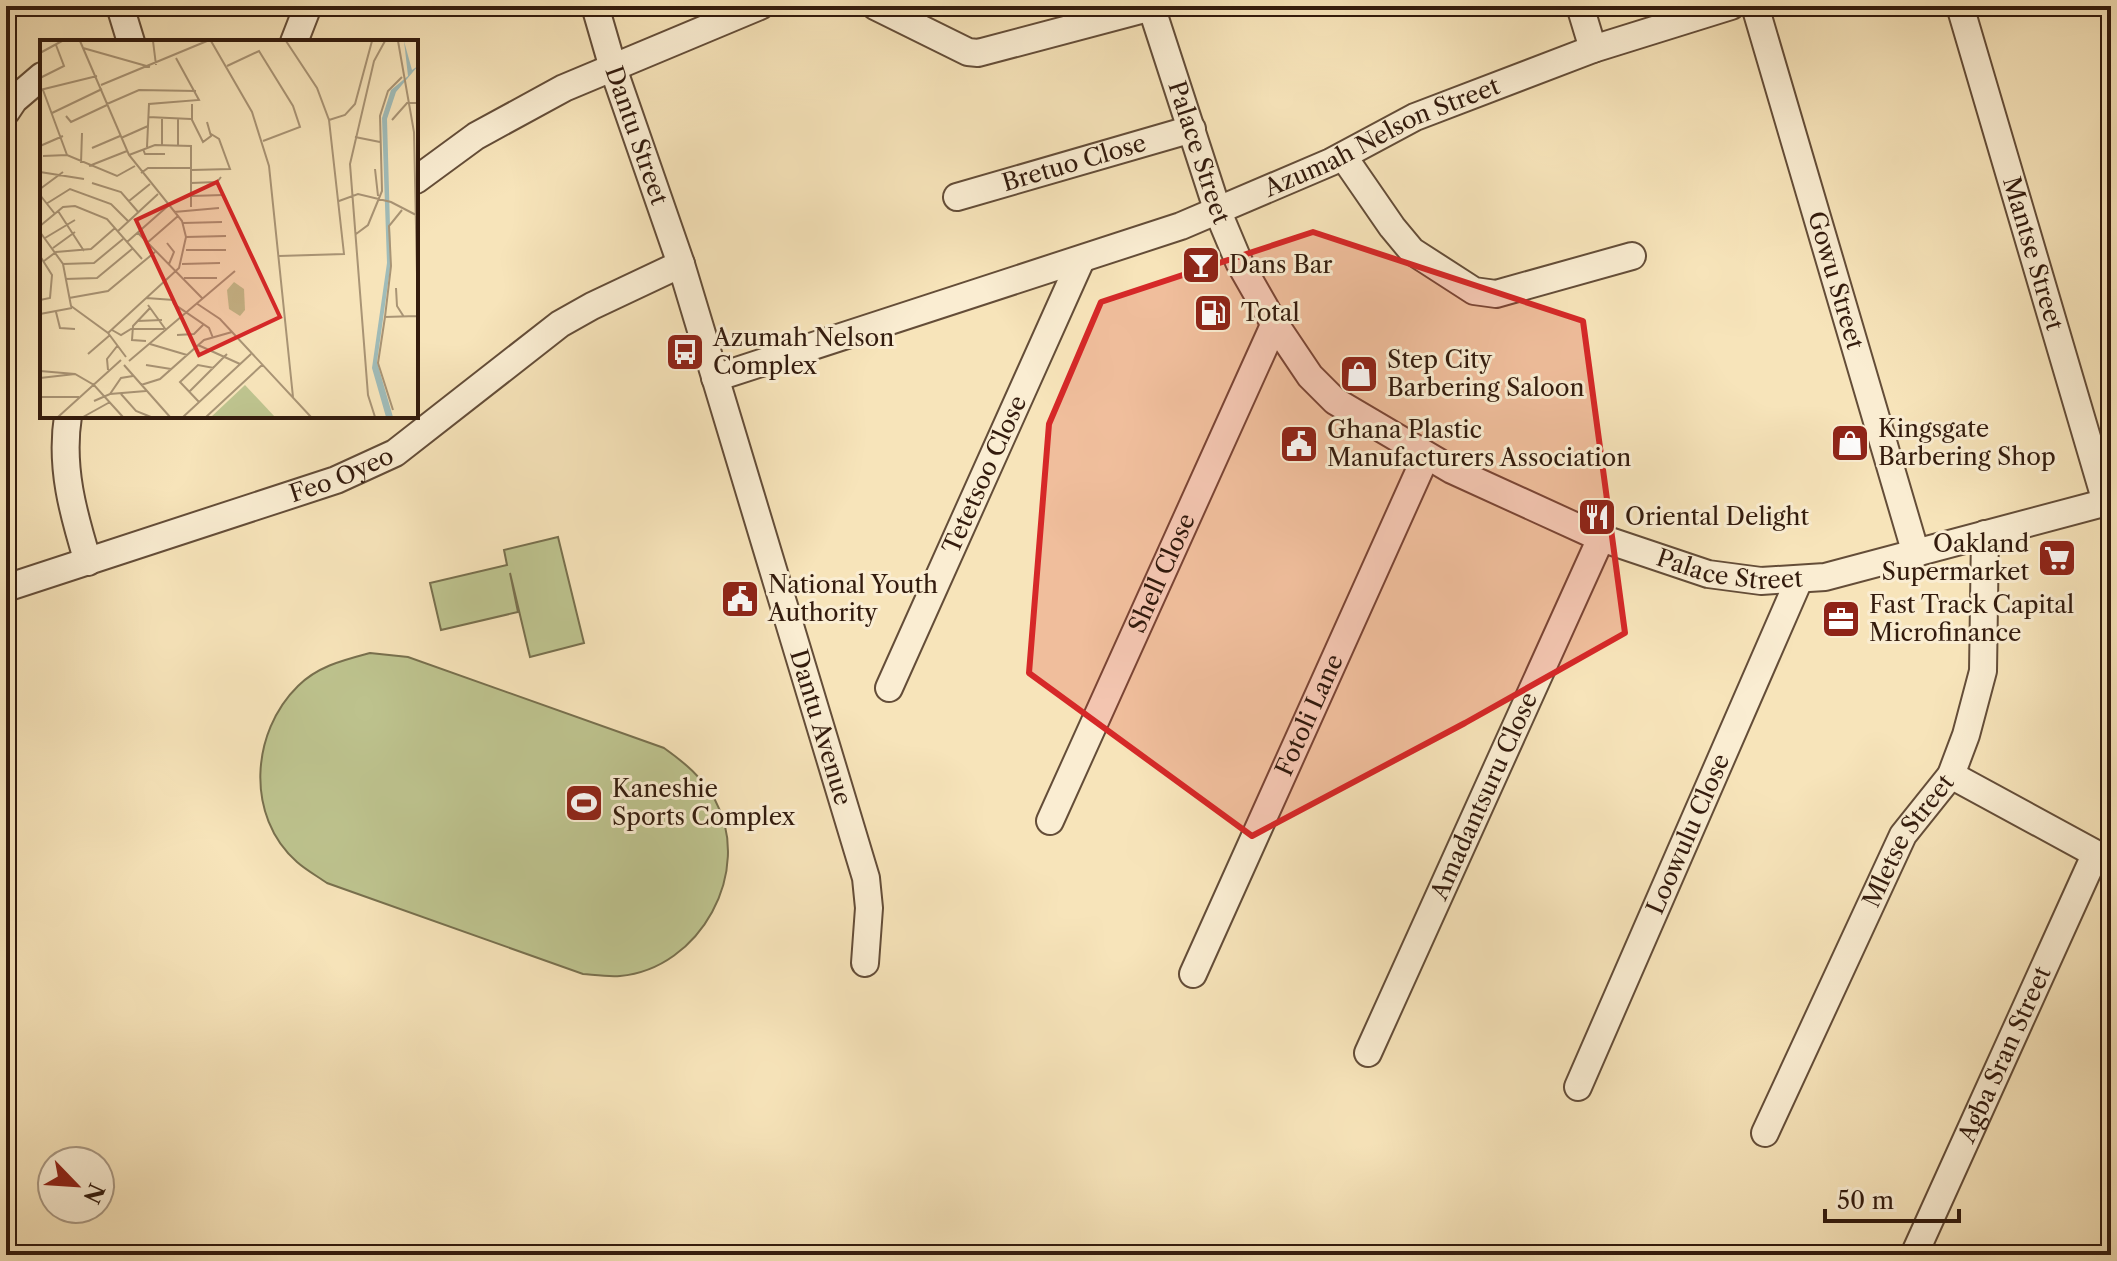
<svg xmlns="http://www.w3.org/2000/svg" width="2117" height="1261" font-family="'Libre Caslon Text',serif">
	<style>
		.pitch { fill: #bec48f; stroke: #78704e; stroke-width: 2 }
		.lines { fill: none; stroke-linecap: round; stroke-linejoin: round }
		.minor-casing { stroke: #644d38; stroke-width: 30 }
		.minor { stroke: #faedd2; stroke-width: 26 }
		.marked { fill: #d62828; fill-opacity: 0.2; stroke: #d62828; stroke-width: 6; stroke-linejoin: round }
		.labels { text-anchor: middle; stroke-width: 6; stroke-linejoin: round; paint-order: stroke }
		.street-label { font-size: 24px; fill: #331b0d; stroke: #faedd2 }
		.poi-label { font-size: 24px; fill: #331b0d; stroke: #faedd2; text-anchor: start }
		.inset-road { fill: none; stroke: #a99475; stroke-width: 2 }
		.view { fill: #d62828; fill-opacity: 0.15; stroke: #d62828; stroke-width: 4 }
		.inset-edge { fill: none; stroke: #331b0d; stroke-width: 4 }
	</style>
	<rect width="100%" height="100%" fill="#f7e4ba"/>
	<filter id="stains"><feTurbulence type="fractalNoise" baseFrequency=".0025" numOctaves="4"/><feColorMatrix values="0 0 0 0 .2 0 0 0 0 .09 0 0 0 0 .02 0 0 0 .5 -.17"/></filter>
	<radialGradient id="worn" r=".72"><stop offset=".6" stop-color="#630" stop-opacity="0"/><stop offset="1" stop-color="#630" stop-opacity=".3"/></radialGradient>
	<g class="pitch">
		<polygon points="558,537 584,643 530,657 510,573 518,612 441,630 430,583 507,565 504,550"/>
		<path d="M370,653L408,657L664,748C685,763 702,777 715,800C754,871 700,969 620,976C608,977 595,975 583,974L327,883C317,876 306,870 297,862C245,816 251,732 298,686C318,666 344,660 370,653Z"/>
	</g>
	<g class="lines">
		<defs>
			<g id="minor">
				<polyline points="120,6 131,42"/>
				<path id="s1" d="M595,6L613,68L681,264L866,878L869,908L865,963"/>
				<polyline points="875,6 968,52 978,53 1152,7"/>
				<path id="s2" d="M1151,6L1218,212L1239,262L1271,318L1310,376L1335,401L1452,470L1601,538L1708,574L1761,581L1825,577L2111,501"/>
				<polyline points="1580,6 1593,49"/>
				<path id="s3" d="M1755,6L1916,554"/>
				<path id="s4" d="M1960,6L2106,502"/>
				<polyline points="294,42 308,6"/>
				<polyline points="6,112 14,100 42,76"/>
				<polyline points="1343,156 1392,227 1412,251 1474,291 1496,294 1632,256"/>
				<polyline points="416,180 476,136 564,88 760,6"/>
				<path id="s5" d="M957,197L1192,129"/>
				<path id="s6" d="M715,378L1181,226L1331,162L1415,117L1593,49L1731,6"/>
				<path d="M68,416C60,467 73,513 88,562"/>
				<path id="s7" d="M6,588L336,480L395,453L560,324L592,306L681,264"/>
				<path id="s8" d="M889,688L1081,260"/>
				<polyline points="1951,775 2111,862"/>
				<path id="s9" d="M1050,821L1275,323"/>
				<path id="s10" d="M1193,974L1426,456"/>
				<path id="s11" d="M1368,1053L1601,538"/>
				<path id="s12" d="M1578,1087L1799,580"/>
				<path id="s13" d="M1765,1133L1903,835L1951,775L1966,735L1983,671L1985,534"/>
				<path id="s14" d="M1914,1255L2095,855"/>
			</g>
		</defs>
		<use href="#minor" class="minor-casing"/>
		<use href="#minor" class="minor"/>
	</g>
	<path class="marked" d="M1313,232L1583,321L1625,633L1465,723L1252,836L1029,673L1049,424L1101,302Z"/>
	<defs>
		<symbol id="bar-square" viewBox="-11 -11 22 22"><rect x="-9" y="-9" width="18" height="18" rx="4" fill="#8f2418" stroke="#faedd2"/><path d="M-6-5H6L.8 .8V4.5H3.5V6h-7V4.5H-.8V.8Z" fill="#fff"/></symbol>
		<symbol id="fuel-square" viewBox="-11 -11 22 22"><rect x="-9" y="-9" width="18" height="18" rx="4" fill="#8f2418" stroke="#faedd2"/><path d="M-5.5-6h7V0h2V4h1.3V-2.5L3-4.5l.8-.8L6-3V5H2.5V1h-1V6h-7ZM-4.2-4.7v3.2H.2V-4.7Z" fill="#fff"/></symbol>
		<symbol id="bus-square" viewBox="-11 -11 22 22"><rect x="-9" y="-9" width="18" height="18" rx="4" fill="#8f2418" stroke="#faedd2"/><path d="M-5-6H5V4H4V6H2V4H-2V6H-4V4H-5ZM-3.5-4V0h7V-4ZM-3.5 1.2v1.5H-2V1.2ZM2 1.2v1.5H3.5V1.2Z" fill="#fff"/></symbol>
		<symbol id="shop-square" viewBox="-11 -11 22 22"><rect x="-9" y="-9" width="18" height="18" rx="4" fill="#8f2418" stroke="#faedd2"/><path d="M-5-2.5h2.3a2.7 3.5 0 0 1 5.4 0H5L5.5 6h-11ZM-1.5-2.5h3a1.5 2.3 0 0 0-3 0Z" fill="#fff"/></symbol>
		<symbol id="civic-square" viewBox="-11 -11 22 22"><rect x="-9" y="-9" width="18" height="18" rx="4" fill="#8f2418" stroke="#faedd2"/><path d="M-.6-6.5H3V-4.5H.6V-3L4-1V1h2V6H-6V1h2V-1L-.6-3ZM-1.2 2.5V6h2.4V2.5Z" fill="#fff"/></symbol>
		<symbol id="restaurant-square" viewBox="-11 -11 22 22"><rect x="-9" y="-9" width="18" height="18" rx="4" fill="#8f2418" stroke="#faedd2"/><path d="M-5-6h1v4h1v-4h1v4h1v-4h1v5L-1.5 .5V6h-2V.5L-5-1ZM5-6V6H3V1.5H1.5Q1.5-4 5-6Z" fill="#fff"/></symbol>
		<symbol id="supermarket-square" viewBox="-11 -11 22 22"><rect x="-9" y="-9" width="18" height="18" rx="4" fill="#8f2418" stroke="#faedd2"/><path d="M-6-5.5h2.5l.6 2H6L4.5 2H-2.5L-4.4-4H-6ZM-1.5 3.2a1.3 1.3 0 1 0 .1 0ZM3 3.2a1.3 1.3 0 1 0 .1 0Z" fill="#fff"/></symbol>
		<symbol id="office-square" viewBox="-11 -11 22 22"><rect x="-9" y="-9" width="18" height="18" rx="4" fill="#8f2418" stroke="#faedd2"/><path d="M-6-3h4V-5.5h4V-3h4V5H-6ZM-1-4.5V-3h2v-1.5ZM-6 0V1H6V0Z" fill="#fff"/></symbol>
		<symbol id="stadium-square" viewBox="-11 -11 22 22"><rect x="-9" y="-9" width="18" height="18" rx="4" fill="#8f2418" stroke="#faedd2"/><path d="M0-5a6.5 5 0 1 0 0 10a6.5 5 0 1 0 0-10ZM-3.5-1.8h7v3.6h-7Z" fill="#fff"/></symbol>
	</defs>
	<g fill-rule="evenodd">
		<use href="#bar-square" x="1179" y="243" width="44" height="44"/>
		<use href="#fuel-square" x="1191" y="291" width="44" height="44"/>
		<use href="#bus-square" x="663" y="330" width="44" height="44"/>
		<use href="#shop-square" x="1337" y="352" width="44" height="44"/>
		<use href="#shop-square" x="1828" y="421" width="44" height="44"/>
		<use href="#civic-square" x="1277" y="422" width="44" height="44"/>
		<use href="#restaurant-square" x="1575" y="495" width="44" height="44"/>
		<use href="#supermarket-square" x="2035" y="536" width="44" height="44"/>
		<use href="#civic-square" x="718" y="577" width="44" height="44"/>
		<use href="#office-square" x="1819" y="597" width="44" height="44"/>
		<use href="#stadium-square" x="562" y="781" width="44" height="44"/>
	</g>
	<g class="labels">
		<g class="street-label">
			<text dy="8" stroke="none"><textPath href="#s1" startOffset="136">Dantu Street</textPath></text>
			<text dy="8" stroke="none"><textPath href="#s6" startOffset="710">Azumah Nelson Street</textPath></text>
			<text dy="8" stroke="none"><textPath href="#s2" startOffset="154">Palace Street</textPath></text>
			<text dy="8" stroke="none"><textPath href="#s5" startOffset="122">Bretuo Close</textPath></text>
			<text dy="8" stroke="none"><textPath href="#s4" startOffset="258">Mantse Street</textPath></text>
			<text dy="8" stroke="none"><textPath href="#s3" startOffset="286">Gowu Street</textPath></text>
			<text dy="8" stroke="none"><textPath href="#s7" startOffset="354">Feo Oyeo</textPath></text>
			<text dy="8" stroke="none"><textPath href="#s8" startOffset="234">Tetetsoo Close</textPath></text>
			<text dy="8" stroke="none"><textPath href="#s2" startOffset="874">Palace Street</textPath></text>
			<text dy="8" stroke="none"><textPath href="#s9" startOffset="272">Shell Close</textPath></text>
			<text dy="8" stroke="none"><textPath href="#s10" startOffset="284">Fotoli Lane</textPath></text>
			<text dy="8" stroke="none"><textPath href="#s1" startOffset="756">Dantu Avenue</textPath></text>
			<text dy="8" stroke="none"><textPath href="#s11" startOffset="282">Amadantsuru Close</textPath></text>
			<text dy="8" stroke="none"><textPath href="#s12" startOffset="276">Loowulu Close</textPath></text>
			<text dy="8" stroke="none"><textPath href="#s13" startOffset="326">Mletse Street</textPath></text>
			<text dy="8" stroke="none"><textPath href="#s14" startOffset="220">Agba Sran Street</textPath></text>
		</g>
		<g class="poi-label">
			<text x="1229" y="273">Dans Bar</text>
			<text x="1241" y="321">Total</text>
			<text x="713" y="346">Azumah Nelson<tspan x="713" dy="28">Complex</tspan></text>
			<text x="1387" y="368">Step City<tspan x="1387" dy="28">Barbering Saloon</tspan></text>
			<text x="1878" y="437">Kingsgate<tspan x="1878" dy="28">Barbering Shop</tspan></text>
			<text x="1327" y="438">Ghana Plastic<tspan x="1327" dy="28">Manufacturers Association</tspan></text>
			<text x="1625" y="525">Oriental Delight</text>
			<text x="2029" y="552" text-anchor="end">Oakland<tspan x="2029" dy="28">Supermarket</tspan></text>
			<text x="768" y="593">National Youth<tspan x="768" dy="28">Authority</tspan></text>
			<text x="1869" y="613">Fast Track Capital<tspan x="1869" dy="28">Microfinance</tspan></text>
			<text x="612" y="797">Kaneshie<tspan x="612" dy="28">Sports Complex</tspan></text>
		</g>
	</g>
	<g transform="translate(40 40)">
		<rect width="378" height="378" fill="#f7e4ba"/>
		<path d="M205,345L235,377H171Z" fill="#bec48f"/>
		<path d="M194,242L204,249L205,270L200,276L189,269L187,250Z" fill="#bec48f"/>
		<path d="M364,1L372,30L378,26L356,52L347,79L351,222L337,322L353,377H346L332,328L347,223L342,78L351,50L368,36Z" fill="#a0bcb9"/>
		<path class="inset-road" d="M40,1L89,115L142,181L146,197L139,228L68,293M113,1L116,25M171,1L212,72L229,126L253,357M358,1L374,92L378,281M43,8L110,27M0,13L22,1M187,26L219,11L253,66L260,87L223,101M0,38L24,26L16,5M61,45L167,1M0,50L57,36M3,50L27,115M67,64L99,50L156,51M152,64V80L163,102L171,96L167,82M12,73L62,49M26,76L31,82L67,65M108,77L151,79M138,79V105M289,80L305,75L315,64L332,1M352,80L367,63H378M315,97L340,102M81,98L108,86M122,105V78M0,106L23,96M107,107L109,64L159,60L136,18M52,108L80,96M103,109L105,114H125M89,115L115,105L151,106V167M3,116L27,115L77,136L95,126M41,123L42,93M49,126L87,111M335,129L338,156M152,130L190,129L179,99L171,94M0,132L44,139M101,133L108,128H152M52,143L81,152L99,173M151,143L177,142L181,137M0,149L23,132M0,155L15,174M151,156L183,155M89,161L110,144M299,161L318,154L351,162L378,176M6,164L30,149L71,164L88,181M362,170L349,186L351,226L345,277L377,276M18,171L44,211M134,172L179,168M143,183L182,182M0,186L23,167L35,166L67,179L102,219M78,191L118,154M0,192L23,224L31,266L68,293L86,317M98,193L162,258M316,194L328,185L342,151L340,76L348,51L362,37M146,197L186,196M5,198L35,180M87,202L129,165M107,203L138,176M127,203L134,212L129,224M13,208L35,192M146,210H186M0,216L12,235L10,258L0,260M239,216L304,214L289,80L277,48L246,1M4,221L16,212L51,209L75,188M23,224L54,223L83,199M142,224L180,223M144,238H177M25,239L57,238L92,209M125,241L134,264L169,288L173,298M356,248L357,266L364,277M29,258L68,251L115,212M106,258L134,260M156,263L180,279L271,377M108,265L126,290M16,272L20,288L35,289M0,274L32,268M345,277L338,323L353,370M97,281L122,280M72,290L81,295L91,289H124M137,295L154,294L163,285M106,301L92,300L93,286L110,268M110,304L147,315M158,305L200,324M48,314L70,295M89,321L195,231M84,325L130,377M106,325L131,329M68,330L67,319L78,305M0,331L35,334L54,345L83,377M0,338L35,334M101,345L120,339L164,300L192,292M149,352L187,314M70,354L81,338L93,336M81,354L96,371L111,377M0,357H39M54,361L70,354L106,351M159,362L140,342L158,325L174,328M18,377L81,320M43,377L70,362M143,377L211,314M166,377L222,325M335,377L328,355L310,124L334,21L345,1"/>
		<path class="view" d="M177,142L240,277L159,315L96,180Z"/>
		<rect width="378" height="378" class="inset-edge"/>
	</g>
	<rect width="2117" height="1261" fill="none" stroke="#f7e4ba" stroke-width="32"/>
	<rect x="8" y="8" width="2101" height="1245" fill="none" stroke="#331b0d" stroke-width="4"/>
	<rect x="16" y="16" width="2085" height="1229" fill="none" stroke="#331b0d" stroke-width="2"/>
	<g transform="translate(76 1185) rotate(115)"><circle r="38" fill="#faedd2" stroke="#aa9983" stroke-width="2"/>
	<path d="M0-6L14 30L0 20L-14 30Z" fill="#8f2418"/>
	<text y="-12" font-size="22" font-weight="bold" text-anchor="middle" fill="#331b0d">N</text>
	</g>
	<path d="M1825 1209v12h134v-12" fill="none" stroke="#331b0d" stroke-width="4"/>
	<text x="1837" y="1209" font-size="24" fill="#331b0d" stroke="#faedd2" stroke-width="6" paint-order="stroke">50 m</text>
	<rect width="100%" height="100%" filter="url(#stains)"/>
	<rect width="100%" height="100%" fill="url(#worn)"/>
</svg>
